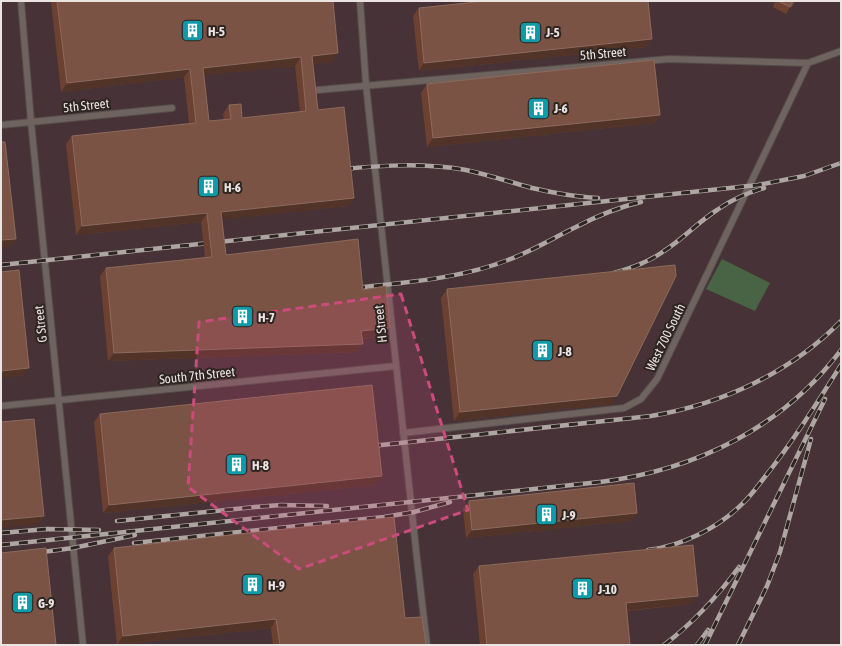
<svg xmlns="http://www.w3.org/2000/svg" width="842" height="646" font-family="'Asap Condensed',sans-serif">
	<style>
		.industrial { fill: #473337 }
		.green { fill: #496445 }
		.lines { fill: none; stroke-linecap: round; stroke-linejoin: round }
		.lane-casing { stroke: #554c4a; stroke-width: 8 }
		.lane { stroke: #6e635f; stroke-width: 6 }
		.rail-casing { stroke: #aea6a3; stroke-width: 4.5 }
		.rail { stroke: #2e2521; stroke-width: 3; stroke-dasharray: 9; stroke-linecap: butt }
		.wall { fill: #6d4131; fill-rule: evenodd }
		.shaded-wall { fill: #523327 }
		.building { fill: #7a5344; stroke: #8c6a5d; fill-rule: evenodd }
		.marked { fill: #cc4b7d; fill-opacity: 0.2; stroke: #cc4b7d; stroke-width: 3; stroke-dasharray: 8 5; stroke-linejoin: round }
		.labels { text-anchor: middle; stroke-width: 4; stroke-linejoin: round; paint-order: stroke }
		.poi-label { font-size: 13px; font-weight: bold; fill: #ebe4e2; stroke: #2e2521; text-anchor: start }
		.street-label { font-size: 13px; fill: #ebe4e2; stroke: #2e2521 }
	</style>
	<rect width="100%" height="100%" fill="#392f2b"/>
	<rect class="industrial" x="1" y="1" width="840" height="644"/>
	<polygon class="green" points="722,259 770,283 755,311 706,289"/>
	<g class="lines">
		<defs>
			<g id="lane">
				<polyline points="21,1 31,122 83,645"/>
				<polyline points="360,1 366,85 417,559 427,645"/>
				<polyline points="318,90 669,59 808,63 841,51"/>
				<polyline points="1,125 172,108"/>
				<polyline points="1,406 396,366"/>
				<polyline points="403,433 624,408 641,399 657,379 808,63"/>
			</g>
		</defs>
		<use href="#lane" class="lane-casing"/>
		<use href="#lane" class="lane"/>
		<defs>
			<g id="rail">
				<path d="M344,169C386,165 424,163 466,170C489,175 510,182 532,188C554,193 576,197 598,198"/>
				<polyline points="1,265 758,185 804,176 841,163"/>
				<path d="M614,273C632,268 649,262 664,251C683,239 698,222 717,210C731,200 747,193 764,188"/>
				<path d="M356,288C407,282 459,279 508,260C532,251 553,238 576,227C597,216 619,207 641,202"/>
				<path d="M372,446L651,416C722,404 790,373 841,321"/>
				<polyline points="117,521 255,507 281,505 327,506"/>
				<polyline points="1,533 47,529 99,530"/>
				<polyline points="134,543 384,517 414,512 450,502"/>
				<path d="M1,545L600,482C696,470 782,428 841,350"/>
				<path d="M648,550C682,546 718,528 742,504C750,497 757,487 764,478C792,443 817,403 841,365"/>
				<polyline points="35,553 73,548 135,535"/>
				<path d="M664,645C693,623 717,597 739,567"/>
				<polyline points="697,645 708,630"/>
				<polyline points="705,645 825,399"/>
				<polyline points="738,645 767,586 780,552 811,439"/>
			</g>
		</defs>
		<use href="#rail" class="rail-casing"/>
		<use href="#rail" class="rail"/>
	</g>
	<g class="wall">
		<path d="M51,1H333L332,62L313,64L318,110L354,198L348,206L222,219L226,255L363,290L384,336L362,339L363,344L357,352L108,361L100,276L106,268L205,257L201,222L76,235L66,144L72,136L189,123L184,77L61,92ZM295,66L300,112L242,118L229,105L223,114L224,120L209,121L204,75Z"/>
		<polygon points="775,1 796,1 791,8 790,7 786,14 773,7"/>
		<polygon points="419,8 646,47 419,71 413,16"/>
		<polygon points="427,84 660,115 654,123 427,147 421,93"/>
		<polygon points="447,289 611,404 454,421 441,298"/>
		<polygon points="100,414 376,485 103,513 94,422"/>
		<polygon points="469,501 637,513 631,521 466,538 463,509"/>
		<polygon points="114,548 405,618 426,645 273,645 271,628 117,645 108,556"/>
		<polygon points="479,566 692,604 627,611 630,645 480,645 473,574"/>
	</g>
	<g class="shaded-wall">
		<polygon points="652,39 646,47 419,71 424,63"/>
		<polygon points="338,53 332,62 306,65 312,56"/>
		<polygon points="301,57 295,66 198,76 203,68"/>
		<polygon points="190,69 184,77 61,92 67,83"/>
		<polygon points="660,115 654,123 427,147 433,138"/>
		<polygon points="354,198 348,206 216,220 221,212"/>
		<polygon points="207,213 201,222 76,235 82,226"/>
		<polygon points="16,239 10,247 1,248 1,240"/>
		<polygon points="390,328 384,336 355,339 361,331"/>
		<polygon points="363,344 357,352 108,361 114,353"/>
		<polygon points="29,368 23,376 1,378 1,371"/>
		<polygon points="617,396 611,404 454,421 460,412"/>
		<polygon points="382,476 376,485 103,513 109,505"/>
		<polygon points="637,513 631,521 466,538 472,530"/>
		<polygon points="44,516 39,524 1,528 1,520"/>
		<polygon points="698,596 692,604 620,611 626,603"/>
		<polygon points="276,619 271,628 117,645 123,636"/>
	</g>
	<g class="building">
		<path d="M57,1H333L338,53L312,56L318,110L344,107L354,198L221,212L226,255L358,239L363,290L386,286L390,328L361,331L363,344L114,353L106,268L212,257L207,213L82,226L72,136L196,123L190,69L67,83ZM301,57L306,111L242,118L241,104L229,105L231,119L209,121L203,68Z"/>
		<polygon points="485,1 648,1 652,39 424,63 419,8"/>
		<polygon points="778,1 793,1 790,7"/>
		<polygon points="654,60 660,115 433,138 427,84"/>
		<polygon points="1,142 5,142 16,239 1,240"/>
		<polygon points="675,265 676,276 617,396 460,412 447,289"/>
		<polygon points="19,270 29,368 1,371 1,272"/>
		<polygon points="372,385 382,476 109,505 100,414"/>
		<polygon points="34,419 44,516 1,520 1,422"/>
		<polygon points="634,483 637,513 472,530 469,501"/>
		<polygon points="394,517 405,618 422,617 426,645 280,645 276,619 123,636 114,548"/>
		<polygon points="693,545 698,596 626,603 630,645 487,645 479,566"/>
		<polygon points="46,548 56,645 1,645 1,553"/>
	</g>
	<path class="marked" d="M401,294L468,510L299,569L188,487L199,322Z"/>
	<defs>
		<symbol id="building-square" viewBox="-11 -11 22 22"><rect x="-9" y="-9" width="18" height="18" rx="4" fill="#0f9aa8" stroke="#2e2521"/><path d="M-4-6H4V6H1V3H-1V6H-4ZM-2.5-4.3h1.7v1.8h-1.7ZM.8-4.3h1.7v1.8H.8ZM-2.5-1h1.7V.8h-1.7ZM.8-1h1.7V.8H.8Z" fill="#fff"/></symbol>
	</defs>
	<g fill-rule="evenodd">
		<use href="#building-square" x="180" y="18" width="25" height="25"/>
		<use href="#building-square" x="518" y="20" width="25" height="25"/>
		<use href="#building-square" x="526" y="96" width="25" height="25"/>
		<use href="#building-square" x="196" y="174" width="25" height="25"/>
		<use href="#building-square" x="230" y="304" width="25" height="25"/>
		<use href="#building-square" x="530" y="338" width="25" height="25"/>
		<use href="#building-square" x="224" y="452" width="25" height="25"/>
		<use href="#building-square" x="534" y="502" width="25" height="25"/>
		<use href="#building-square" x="240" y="572" width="25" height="25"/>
		<use href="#building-square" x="570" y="576" width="25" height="25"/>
		<use href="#building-square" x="10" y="590" width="25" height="25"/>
	</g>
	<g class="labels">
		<g class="poi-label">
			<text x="208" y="36">H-5</text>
			<text x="546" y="37">J-5</text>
			<text x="554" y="113">J-6</text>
			<text x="224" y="192">H-6</text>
			<text x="258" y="322">H-7</text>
			<text x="558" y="356">J-8</text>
			<text x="252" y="470">H-8</text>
			<text x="562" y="520">J-9</text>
			<text x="268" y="590">H-9</text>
			<text x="598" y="594">J-10</text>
			<text x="38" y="608">G-9</text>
		</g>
		<g class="street-label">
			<text transform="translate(603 53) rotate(-5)" y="5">5th Street</text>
			<text transform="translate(86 105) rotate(-6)" y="5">5th Street</text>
			<text transform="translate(40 324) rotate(-96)" y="5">G Street</text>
			<text transform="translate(380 324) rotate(-96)" y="5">H Street</text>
			<text transform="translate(665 337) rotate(-64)" y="5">West 700 South</text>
			<text transform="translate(197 375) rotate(-6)" y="5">South 7th Street</text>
		</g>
	</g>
	<rect width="842" height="646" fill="none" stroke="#ebe4e2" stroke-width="4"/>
</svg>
